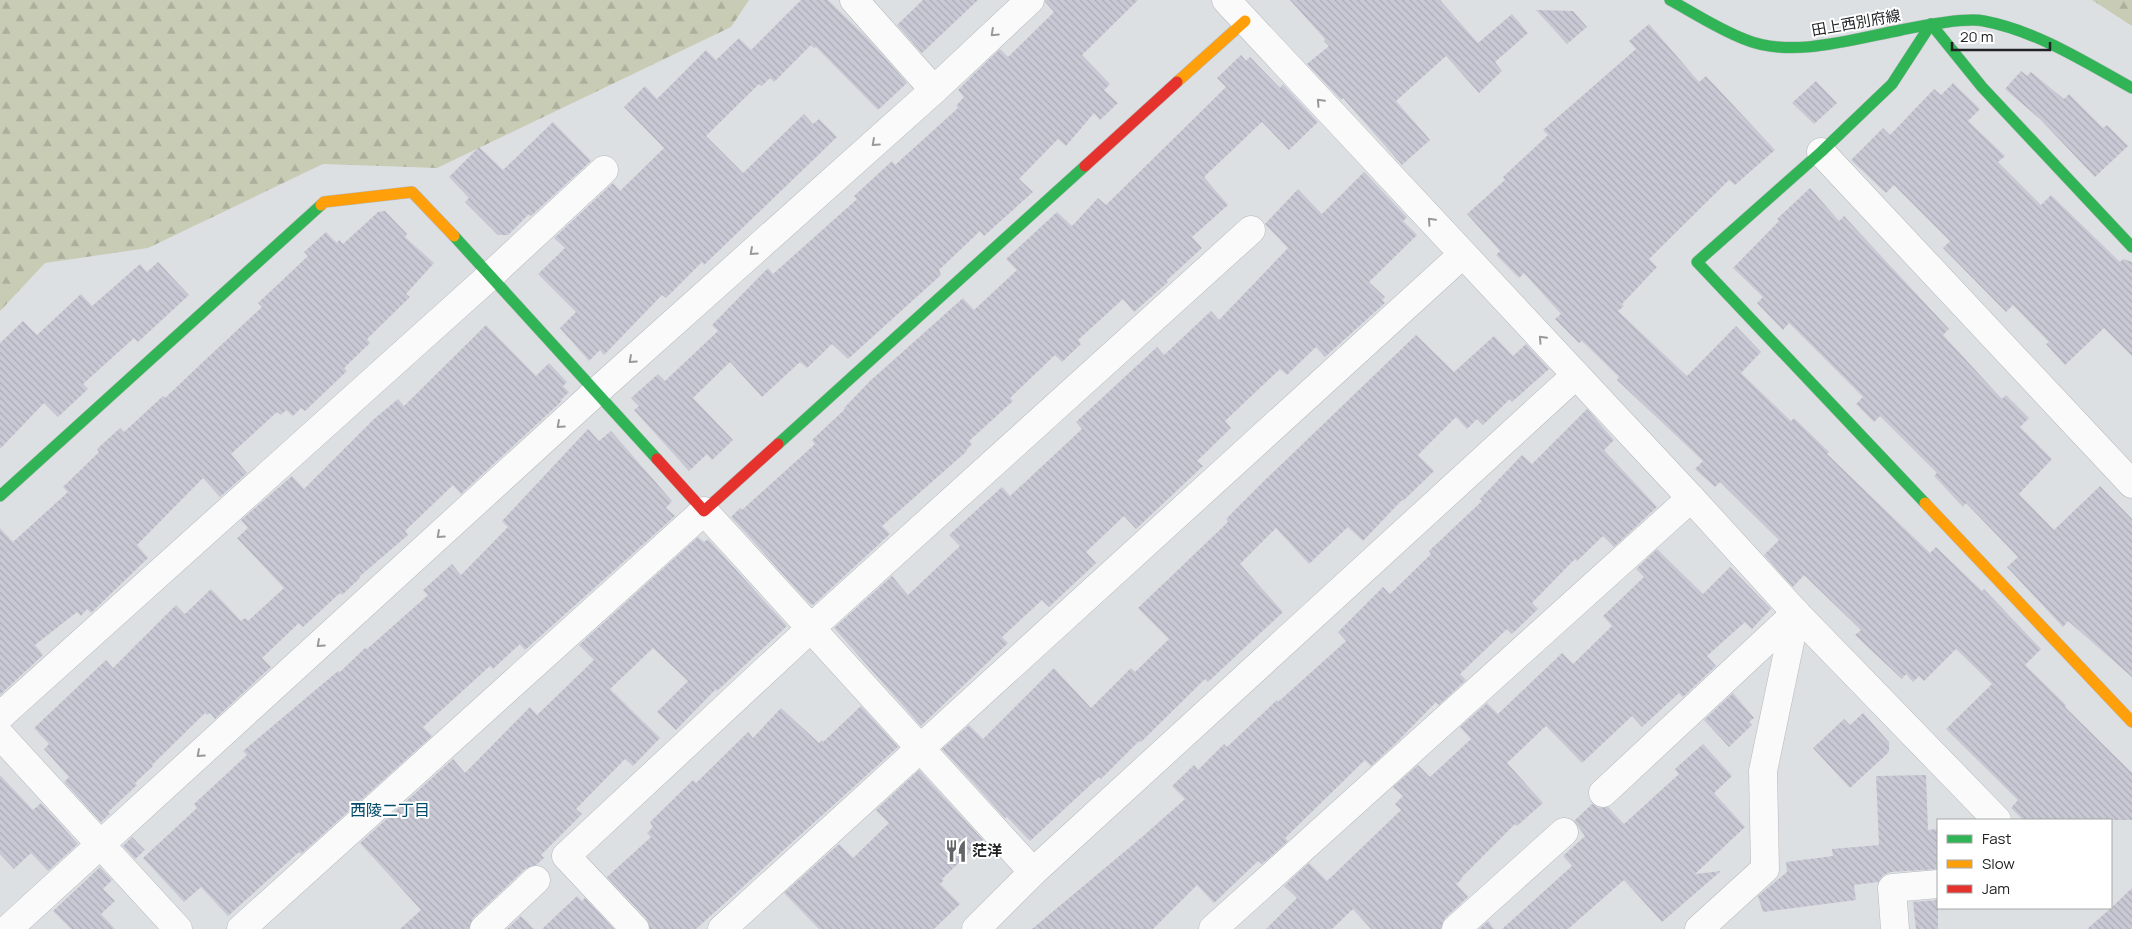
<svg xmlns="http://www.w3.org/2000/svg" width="2132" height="929" font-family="Manrope,'Noto Sans JP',sans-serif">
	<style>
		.forest { fill: url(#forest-firs) }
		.building { fill: url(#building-back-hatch) }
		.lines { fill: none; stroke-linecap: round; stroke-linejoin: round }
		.street-casing { stroke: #b6b8bb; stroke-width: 29 }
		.fast-casing { stroke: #b6b8bb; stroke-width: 12 }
		.slow-casing { stroke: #b6b8bb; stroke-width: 12 }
		.jam-casing { stroke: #b6b8bb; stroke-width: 12 }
		.street { stroke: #fafafb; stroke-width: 28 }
		.fast { stroke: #30b455; stroke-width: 11 }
		.slow { stroke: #ff9f0a; stroke-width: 11 }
		.jam { stroke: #e5322d; stroke-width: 11 }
		.oneway { stroke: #98999a }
		.labels { text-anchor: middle; stroke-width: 4; stroke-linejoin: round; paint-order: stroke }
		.street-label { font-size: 15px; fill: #212224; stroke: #fff }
		.poi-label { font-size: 15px; font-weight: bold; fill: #212224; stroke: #fff; text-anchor: start }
		.neighbourhood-label { font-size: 16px; fill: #014a68; stroke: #fff }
	</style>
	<defs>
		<pattern id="forest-firs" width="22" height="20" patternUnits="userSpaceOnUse" patternTransform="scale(1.25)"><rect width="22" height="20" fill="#c8ccb4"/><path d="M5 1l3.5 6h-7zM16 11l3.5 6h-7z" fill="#acaf9b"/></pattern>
		<pattern id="building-back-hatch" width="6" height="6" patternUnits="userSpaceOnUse" patternTransform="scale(1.25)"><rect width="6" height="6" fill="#c9c9d5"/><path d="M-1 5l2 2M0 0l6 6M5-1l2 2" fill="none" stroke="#acacb7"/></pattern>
	</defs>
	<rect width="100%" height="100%" fill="#dde0e3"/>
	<g class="forest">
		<polygon points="0,0 749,0 731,27 437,168 323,164 148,248 45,263 0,311"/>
		<polygon points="2092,0 2132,0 2132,26"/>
	</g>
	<g class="building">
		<polygon points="801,0 828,0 867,38 907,83 878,110 816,47 814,48 811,45 774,82 770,78 762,86 759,84 706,136 743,173 804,114 813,124 819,119 837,137 704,265 702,262 666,298 662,295 604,355 600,350 589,361 560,328 576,312 538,274 565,248 554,238 613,183 620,191 664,148 624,107 645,86 657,99 706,50 716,60 739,38 751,50"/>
		<polygon points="923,0 978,0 922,53 897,25"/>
		<polygon points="1045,0 1138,0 1082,55 1110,84 1104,90 1118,103 1100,120 1094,113 1066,146 1058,139 1019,179 1033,192 984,236 980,231 939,270 941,275 848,359 832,344 807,368 800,362 762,397 730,362 693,398 733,440 712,460 707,454 689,471 634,410 639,406 631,398 658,374 665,381 718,331 712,325 768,268 773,274 857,199 854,196 892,161 895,165 958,108 956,106 964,97 958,90 976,72 1000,49 1008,57 1054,12 1045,2"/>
		<polygon points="1290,0 1440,0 1478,43 1512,14 1528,33 1495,62 1502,71 1479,93 1446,56 1396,101 1430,140 1402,165 1343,98 1341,100 1307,64 1329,46 1324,41 1325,39"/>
		<polygon points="1536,10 1573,11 1587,27 1567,44"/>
		<polygon points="1649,24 1699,82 1706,76 1775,150 1735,185 1729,180 1649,259 1657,267 1622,304 1624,306 1618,311 1687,376 1736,326 1761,352 1741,373 1791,421 1794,418 1829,452 1827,454 1930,553 1936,547 1982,591 1984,589 2041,649 2025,665 2066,705 2065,707 2132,773 2132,820 2023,820 2011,808 2018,800 1946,729 1992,684 1956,649 1924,681 1919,676 1913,682 1906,674 1902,679 1855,635 1861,630 1804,575 1793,587 1764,555 1779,540 1720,482 1715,487 1695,469 1703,461 1617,380 1619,377 1582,341 1579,343 1555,319 1561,314 1524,273 1519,278 1496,255 1500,251 1467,214 1505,180 1503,177 1548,135 1543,130 1636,49 1629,41"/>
		<polygon points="1241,55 1246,61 1250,57 1280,88 1283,84 1318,122 1289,150 1262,122 1204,177 1228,205 1192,237 1202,248 1166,281 1168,282 1134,312 1123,299 1078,340 1081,344 1062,362 1055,355 1010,398 1013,401 969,441 972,444 966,450 967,451 882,526 890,534 813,605 810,604 731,517 740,508 742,510 815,444 812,440 845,409 844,408 870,381 963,298 974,310 1017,270 1006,259 1057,212 1072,226 1098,198 1106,205 1226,87 1217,78"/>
		<polygon points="2021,71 2027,76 2031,72 2064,99 2069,94 2103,128 2107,125 2128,146 2095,177 2040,119 2005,89"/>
		<polygon points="1816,81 1837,103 1814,124 1792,103"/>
		<polygon points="1953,83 1980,109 1968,121 2005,156 1998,162 2041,205 2051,195 2120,262 2123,259 2132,262 2132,356 2104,328 2065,365 2046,344 2049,342 2013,305 2006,312 1943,248 1950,241 1894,185 1886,193 1851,160 1883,128 1890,135 1934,89 1941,95"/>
		<polygon points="553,122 591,161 531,216 529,214 508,235 498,235 465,202 469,198 449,177 479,147 503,170"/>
		<polygon points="1364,172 1407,217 1403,221 1417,235 1369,282 1385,297 1382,300 1385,303 1325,357 1316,347 1287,375 1280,369 1225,421 1231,428 1197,461 1203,466 1136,529 1124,516 1086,552 1096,563 1049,607 1042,600 1002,637 1008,643 921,726 834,628 892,576 908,595 960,546 949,535 1002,487 1010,496 1082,429 1076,422 1157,347 1164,355 1211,311 1219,320 1288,248 1265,224 1298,189 1322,214"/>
		<polygon points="1810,188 1839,221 1844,216 1949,329 1943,335 2002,399 2006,395 2029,418 2020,427 2052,459 2019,494 2054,530 2100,486 2132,519 2132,677 2068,621 2063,627 2007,567 2018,557 1966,503 1963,507 1934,476 1937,473 1880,416 1874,422 1856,404 1863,397 1789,323 1783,330 1757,303 1763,297 1733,268 1779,221 1777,219"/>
		<polygon points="385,211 407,234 405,237 434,263 406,294 410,297 367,339 370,343 344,368 347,371 305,411 301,408 293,416 286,410 281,415 277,412 231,454 247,473 220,497 203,478 137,545 148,558 91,613 87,609 81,616 77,612 35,645 43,655 0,695 0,528 13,542 68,492 63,487 99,452 97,449 120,428 124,432 163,396 165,398 204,361 262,307 258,303 308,256 304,252 326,232 337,243 339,240 343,244 378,212"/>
		<polygon points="158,262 189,295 138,342 134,338 83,384 88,389 58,417 44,403 0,449 0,343 23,321 37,335 81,294 92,306 140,264 147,272"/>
		<polygon points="486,325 536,376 549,363 567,382 563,386 569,392 561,400 562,401 461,494 453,485 405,531 408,535 359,577 360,578 342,595 340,593 303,627 299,623 262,658 271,667 215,719 210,713 207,715 205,713 152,765 153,766 135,783 137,785 108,812 110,814 101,822 64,782 69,777 44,749 49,744 34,728 106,660 113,668 176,605 185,614 211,589 241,621 245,618 248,621 284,588 237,538 248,528 241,520 292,476 304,489 374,419 398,399 404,406"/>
		<polygon points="1416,335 1454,372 1494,336 1513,356 1526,344 1549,369 1512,402 1510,399 1483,425 1477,419 1467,429 1456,417 1418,455 1434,471 1403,501 1402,500 1363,541 1348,527 1309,564 1276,528 1240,564 1283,612 1208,682 1205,679 1141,742 1139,741 1101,779 1099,777 1030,841 1007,817 1005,818 942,749 969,725 983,739 1054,668 1091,708 1131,668 1135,672 1169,639 1138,608 1228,522 1226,519 1265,480"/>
		<polygon points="1587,409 1614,440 1604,450 1657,507 1614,547 1603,536 1577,561 1575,559 1532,603 1538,609 1512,634 1507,629 1460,674 1466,680 1439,705 1436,702 1398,741 1371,766 1365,760 1285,838 1288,841 1262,864 1258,861 1214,903 1197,885 1153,929 1032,929 1142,837 1185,799 1172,786 1194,765 1198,770 1224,744 1227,747 1277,700 1278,702 1346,641 1338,632 1383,587 1390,594 1431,554 1429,551 1482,501 1480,499 1522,455 1532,464"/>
		<polygon points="588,429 599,441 611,431 672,501 666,508 675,516 525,650 520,644 493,669 490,666 423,727 432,736 301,854 299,852 228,916 201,887 184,902 143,858 197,808 194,804 247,755 243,751 338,671 340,672 365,648 367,649 428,595 423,590 452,564 461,575 508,527 502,521"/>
		<polygon points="698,537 704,542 708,539 787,626 717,691 716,689 676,730 657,712 688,681 653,648 610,689 660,738 633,766 625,759 576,809 582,814 541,855 544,858 536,865 525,869 473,918 469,929 400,929 421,910 360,843 453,759 465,773 530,707 537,715 594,660 579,645"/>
		<polygon points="1657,549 1703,594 1730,567 1771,609 1752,629 1745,622 1707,656 1716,666 1683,697 1679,693 1642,727 1632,716 1582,763 1546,726 1507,763 1543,803 1517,826 1515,824 1461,878 1462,879 1456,884 1468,897 1445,918 1441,929 1371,929 1353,909 1332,929 1266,929 1297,898 1284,886 1309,863 1327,881 1401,810 1395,804 1403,796 1393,787 1418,765 1430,777 1471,739 1460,727 1487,703 1498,714 1562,653 1573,664 1612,626 1603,616 1644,577 1636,569"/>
		<polygon points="1733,693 1754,718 1749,722 1752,725 1729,747 1704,720"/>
		<polygon points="861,706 898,747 696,929 650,929 646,918 607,877 651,837 647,833 653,827 650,822 693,780 696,783 748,732 753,738 781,708 819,743 822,740 823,742"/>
		<polygon points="1863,713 1889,742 1889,752 1850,788 1813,748 1844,719 1850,725"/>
		<polygon points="1703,744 1732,776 1714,793 1745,827 1695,874 1721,871 1662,922 1624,880 1568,929 1502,929 1572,866 1563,856 1585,836 1574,821 1592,804 1599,808 1608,807 1624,824 1679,774 1675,769"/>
		<polygon points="919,770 983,840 942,879 944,880 940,884 960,904 934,929 819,929 784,893 839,844 853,858 889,823 876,810"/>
		<polygon points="0,775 33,810 41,803 78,844 48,871 31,853 14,869 0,854"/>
		<polygon points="1926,775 1928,830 1938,829 1938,869 1891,872 1883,875 1878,882 1854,885 1856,900 1763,912 1758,896 1787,872 1786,862 1833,856 1832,849 1879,845 1876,776"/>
		<polygon points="132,837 145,850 135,859 123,846"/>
		<polygon points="100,867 112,880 103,889 115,901 101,914 115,929 71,929 53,911"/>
		<polygon points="2132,888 2132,929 2087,929 2111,908"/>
		<polygon points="577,896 582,901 585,898 614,929 542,929"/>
		<polygon points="1938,900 1938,929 1916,929 1913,902"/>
		<polygon points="521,916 534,929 507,929"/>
		<polygon points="1488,921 1494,929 1479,929"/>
	</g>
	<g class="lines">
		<defs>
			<g id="street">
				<polyline points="854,0 934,90"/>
				<polyline points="1226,0 1691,498 1796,613 1997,820"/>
				<polyline points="1821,152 2132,484"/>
				<polyline points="0,716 491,275 604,170"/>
				<polyline points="0,735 178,929"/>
				<polyline points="1603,793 1796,613"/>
				<polyline points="8,929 596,392 934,90 1030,0"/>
				<polyline points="241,929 704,511 1033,872"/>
				<polyline points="484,929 536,880"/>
				<polyline points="635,929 566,856 811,628 1251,230"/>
				<polyline points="722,929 1462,255"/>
				<polyline points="976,929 1033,872 1576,375"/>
				<polyline points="1213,929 1691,498"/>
				<polyline points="1456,929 1564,832"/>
				<polyline points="1699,929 1765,869 1763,771 1796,613"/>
				<polyline points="1895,929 1892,888 1938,884"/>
			</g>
			<g id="fast">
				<path d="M1670,0C1694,13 1718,29 1744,39C1790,59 1854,39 1901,30C1921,26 1965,17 1984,21C2037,31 2085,62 2132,88"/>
				<polyline points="1931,24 1982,87 2132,247"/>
				<polyline points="454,236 657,459"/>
				<polyline points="778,444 1085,166"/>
				<polyline points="0,496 321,205"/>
				<polyline points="1925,503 1697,262 1821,152 1892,84 1931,24"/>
			</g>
			<g id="slow">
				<polyline points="1177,82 1245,21"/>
				<polyline points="321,205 324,202 412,192 454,236"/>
				<polyline points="1925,503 2132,722"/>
			</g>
			<g id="jam">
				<polyline points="1085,166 1177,82"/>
				<polyline points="657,459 704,511 778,444"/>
			</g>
		</defs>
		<use href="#street" class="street-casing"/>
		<use href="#fast" class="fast-casing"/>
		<use href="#slow" class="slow-casing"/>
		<use href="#jam" class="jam-casing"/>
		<use href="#street" class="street"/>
		<use href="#fast" class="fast"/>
		<use href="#slow" class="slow"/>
		<use href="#jam" class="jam"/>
	</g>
	<defs><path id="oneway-chevron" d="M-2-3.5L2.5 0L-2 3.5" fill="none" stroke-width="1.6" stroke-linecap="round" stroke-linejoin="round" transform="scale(1.25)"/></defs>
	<g class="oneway">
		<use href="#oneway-chevron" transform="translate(994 33) rotate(137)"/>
		<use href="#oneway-chevron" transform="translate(1320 102) rotate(-133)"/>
		<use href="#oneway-chevron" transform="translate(875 143) rotate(138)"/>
		<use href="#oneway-chevron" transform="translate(1431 221) rotate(-133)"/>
		<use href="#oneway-chevron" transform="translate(753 252) rotate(138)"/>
		<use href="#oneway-chevron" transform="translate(1542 339) rotate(-133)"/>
		<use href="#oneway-chevron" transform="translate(632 360) rotate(138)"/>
		<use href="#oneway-chevron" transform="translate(560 425) rotate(138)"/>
		<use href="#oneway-chevron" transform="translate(440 535) rotate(138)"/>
		<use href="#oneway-chevron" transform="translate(320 644) rotate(138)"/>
		<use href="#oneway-chevron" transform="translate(200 754) rotate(138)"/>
	</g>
	<defs>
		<symbol id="restaurant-bare" viewBox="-9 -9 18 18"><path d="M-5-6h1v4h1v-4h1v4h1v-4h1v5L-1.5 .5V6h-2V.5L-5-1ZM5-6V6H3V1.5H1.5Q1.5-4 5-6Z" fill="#636467" stroke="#fff" stroke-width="2.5" paint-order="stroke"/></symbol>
	</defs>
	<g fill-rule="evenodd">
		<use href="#restaurant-bare" x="940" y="835" width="32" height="32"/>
	</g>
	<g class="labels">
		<g class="street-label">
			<text transform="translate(1856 23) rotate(-10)" y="5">田上西別府線</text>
		</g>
		<g class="poi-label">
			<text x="972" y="856">茫洋</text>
		</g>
		<g class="neighbourhood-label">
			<text x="390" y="816">西陵二丁目</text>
		</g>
	</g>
	<rect x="1937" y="819" width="175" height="90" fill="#ffffff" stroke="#a6a7a7"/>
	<rect x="1947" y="835" width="25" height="8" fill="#30b455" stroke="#a6a7a7"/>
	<text x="1982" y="844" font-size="15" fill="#212224">Fast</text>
	<rect x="1947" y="860" width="25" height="8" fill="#ff9f0a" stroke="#a6a7a7"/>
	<text x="1982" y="869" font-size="15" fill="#212224">Slow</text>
	<rect x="1947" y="885" width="25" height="8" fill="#e5322d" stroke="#a6a7a7"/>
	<text x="1982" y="894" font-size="15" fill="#212224">Jam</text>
	<path d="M1952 42v8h98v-8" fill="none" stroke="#212224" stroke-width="2.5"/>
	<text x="1960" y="42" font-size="15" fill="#212224" stroke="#ffffff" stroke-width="4" paint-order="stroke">20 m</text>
</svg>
